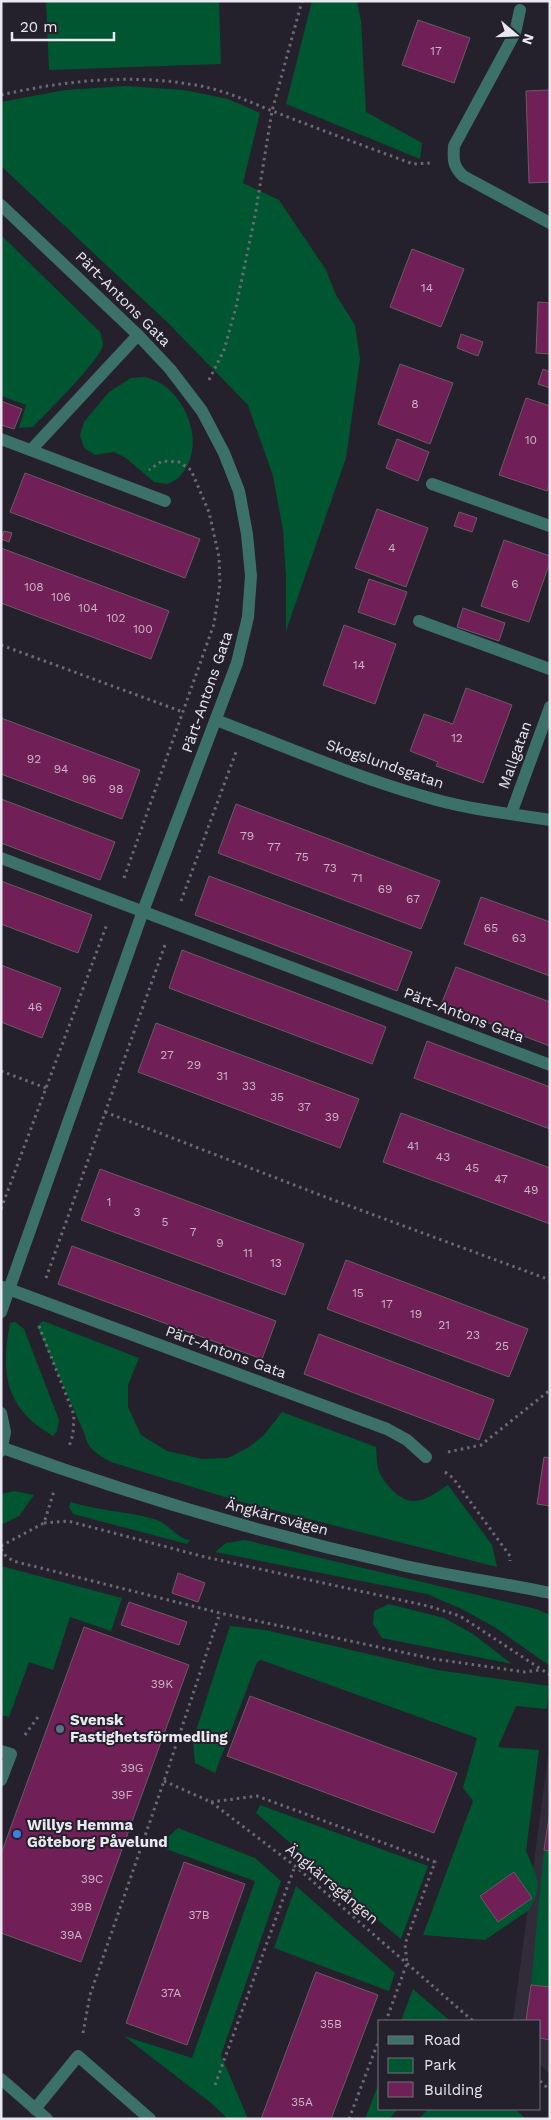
<svg xmlns="http://www.w3.org/2000/svg" width="551" height="2120" font-family="'Work Sans',sans-serif">
	<style>
		.education { fill: #322b3a }
		.green { fill: #005630 }
		.building { fill: #702056; stroke: #695b63 }
		.lines { fill: none; stroke-linecap: round; stroke-linejoin: round }
		.path { stroke: #6c6973; stroke-width: 3; stroke-dasharray: 2.5 4; stroke-linecap: butt }
		.minor { stroke: #3c716a; stroke-width: 12 }
		.service-dot { fill: #5c6f8a; stroke: #24212c; stroke-width: 2 }
		.shop-dot { fill: #3f7fe0; stroke: #24212c; stroke-width: 2 }
		.labels { text-anchor: middle; stroke-width: 4; stroke-linejoin: round; paint-order: stroke }
		.number-label { font-size: 12px; fill: #cbb5c9 }
		.street-label { font-size: 15px; fill: #e9e7ef; stroke: #24212c }
		.poi-label { font-size: 15px; font-weight: bold; fill: #e9e7ef; stroke: #24212c; text-anchor: start }
	</style>
	<rect width="100%" height="100%" fill="#24212c"/>
	<polygon class="education" points="550,1741 550,2074 540,2065 540,2021 513,2021"/>
	<g class="green">
		<polygon points="46,1 219,1 221,64 49,70"/>
		<polygon points="312,1 357,1 361,21 366,112 422,143 420,159 286,104"/>
		<polygon points="126,86 184,90 228,99 260,113 243,183 279,200 326,270 336,295 355,325 360,359 346,458 286,631 286,576 283,530 273,476 248,405 168,323 1,166 1,102 65,90"/>
		<path d="M1,235L100,332C101,335 103,341 103,344C102,359 45,414 33,427L19,428L26,405L1,396Z"/>
		<path d="M145,377C150,379 155,380 160,383C189,400 206,449 180,476C177,480 171,482 167,484L154,482L126,458L114,452L95,455L84,448L80,435L84,422L109,392L131,378Z"/>
		<path d="M43,1321L139,1358L128,1385V1407L141,1435L167,1451L202,1459L228,1458L249,1447L264,1435L282,1412L376,1447C377,1454 376,1464 379,1471C383,1482 399,1501 413,1501C425,1502 438,1491 448,1485L492,1545L497,1567L238,1501L111,1462C99,1455 88,1450 85,1435L37,1326Z"/>
		<path d="M15,1322L24,1329L59,1420L57,1431L53,1436C6,1409 0,1375 10,1323Z"/>
		<polygon points="14,1491 34,1495 19,1516 1,1525 1,1494"/>
		<path d="M71,1502C98,1511 127,1511 154,1519C169,1523 175,1538 190,1540L187,1544L73,1514L69,1507Z"/>
		<polygon points="245,1540 536,1609 550,1615 550,1666 496,1628 462,1609 427,1594 215,1552 226,1543"/>
		<polygon points="1,1566 122,1598 111,1631 70,1617 53,1670 29,1662 9,1717 1,1715"/>
		<polygon points="389,1604 444,1618 473,1634 512,1664 382,1638 373,1624 374,1611"/>
		<polygon points="230,1626 265,1630 437,1670 549,1686 547,1709 516,1706 498,1747 539,1750 526,1851 535,1872 538,1883 536,1897 529,1910 485,1940 423,1935 473,1801 463,1788 477,1738 261,1660 257,1662 215,1773 195,1763 193,1740"/>
		<path d="M260,1805L428,1866L401,1939C351,1899 305,1855 256,1813Z"/>
		<polygon points="178,1828 255,1858 281,1881 221,2055 248,2119 228,2119 211,2103 124,2036 192,2058 255,1881 163,1848 169,1836"/>
		<polygon points="544,1850 550,1851 550,1987 531,1985"/>
		<polygon points="296,1886 395,1973 389,1991 274,1948"/>
		<polygon points="413,1989 450,2021 401,2021"/>
		<polygon points="380,2080 380,2109 398,2109 389,2119 365,2119"/>
		<polygon points="428,2109 515,2109 526,2119 419,2119"/>
	</g>
	<g class="building">
		<polygon points="418,20 470,38 454,83 402,65"/>
		<polygon points="550,90 550,182 529,183 526,91"/>
		<polygon points="412,249 464,269 441,327 390,307"/>
		<polygon points="538,302 550,303 550,354 536,353"/>
		<polygon points="461,334 483,342 478,356 457,348"/>
		<polygon points="400,364 453,383 430,444 378,424"/>
		<polygon points="543,369 550,372 550,388 538,384"/>
		<polygon points="526,398 550,406 550,482 547,491 499,475"/>
		<polygon points="1,401 22,409 14,429 1,425"/>
		<polygon points="397,439 429,452 418,481 386,468"/>
		<polygon points="25,473 200,539 185,578 10,512"/>
		<polygon points="377,509 428,528 406,587 355,568"/>
		<polygon points="459,512 477,518 472,532 454,526"/>
		<polygon points="4,531 12,533 9,542 1,539"/>
		<polygon points="504,540 550,556 550,562 529,622 481,606"/>
		<polygon points="1,548 169,611 151,659 1,603"/>
		<polygon points="369,579 407,592 395,625 358,612"/>
		<polygon points="463,608 505,623 499,641 457,627"/>
		<polygon points="344,625 396,644 375,704 323,685"/>
		<polygon points="466,688 512,705 483,783 436,766 438,762 410,751 424,714 453,724"/>
		<polygon points="1,718 140,770 122,819 1,774"/>
		<polygon points="1,799 115,842 100,880 1,843"/>
		<polygon points="236,804 440,881 421,929 218,853"/>
		<polygon points="209,876 412,952 397,991 195,915"/>
		<polygon points="1,881 92,915 78,953 1,924"/>
		<polygon points="481,897 550,922 550,976 464,944"/>
		<polygon points="182,950 386,1027 372,1064 169,988"/>
		<polygon points="1,965 61,988 42,1038 1,1022"/>
		<polygon points="456,967 550,1002 550,1046 441,1005"/>
		<polygon points="156,1023 359,1099 340,1148 138,1072"/>
		<polygon points="427,1041 550,1087 550,1129 414,1078"/>
		<polygon points="401,1113 550,1168 550,1224 383,1162"/>
		<polygon points="100,1169 304,1244 285,1295 81,1220"/>
		<polygon points="72,1246 276,1321 262,1359 58,1284"/>
		<polygon points="346,1260 528,1329 509,1377 327,1309"/>
		<polygon points="319,1334 494,1400 479,1440 304,1374"/>
		<polygon points="544,1457 550,1458 550,1506 537,1504"/>
		<polygon points="178,1573 205,1583 198,1602 172,1593"/>
		<polygon points="129,1602 187,1622 179,1645 121,1625"/>
		<polygon points="84,1627 189,1665 81,1962 1,1933 1,1854"/>
		<polygon points="250,1696 457,1773 434,1833 227,1756"/>
		<polygon points="550,1810 550,1851 544,1850"/>
		<polygon points="184,1862 245,1884 187,2045 126,2023"/>
		<polygon points="514,1872 532,1898 498,1922 480,1896"/>
		<polygon points="316,1972 378,1995 331,2119 261,2119"/>
		<polygon points="531,1985 550,1987 550,2040 540,2038 540,2021 526,2021"/>
	</g>
	<g class="lines">
		<g class="path">
			<path d="M1,95C62,81 127,74 189,84C220,88 247,101 275,112C321,130 367,147 413,164L430,163"/>
			<polyline points="209,380 224,350 236,307 255,216 272,111 302,1"/>
			<polyline points="1,645 183,712"/>
			<polyline points="124,878 214,624 220,584 219,557 209,512 191,470 179,462 162,461 149,470"/>
			<polyline points="181,901 236,752"/>
			<polyline points="1,1071 46,1088"/>
			<polyline points="105,1112 328,1198 550,1280"/>
			<polyline points="1,1209 107,924"/>
			<polyline points="46,1278 165,945"/>
			<polyline points="39,1326 74,1415 73,1434 69,1447"/>
			<polyline points="448,1452 481,1445 550,1390"/>
			<polyline points="445,1472 453,1478 510,1556 510,1561"/>
			<polyline points="44,1523 68,1521 205,1557 428,1606 460,1616 550,1675"/>
			<polyline points="1,1546 44,1523 54,1491"/>
			<polyline points="1,1549 5,1555 13,1561 220,1613 434,1659 525,1672 539,1670"/>
			<polyline points="25,1735 38,1717"/>
			<polyline points="164,1781 211,1802 295,1866 473,2021"/>
			<polyline points="211,1802 257,1796 435,1862 405,1944 407,1963 386,2021"/>
			<polyline points="83,2033 90,1995 164,1781 220,1613"/>
			<polyline points="540,2081 550,2090"/>
			<polyline points="215,2085 295,1866"/>
			<polyline points="349,2119 380,2037"/>
		</g>
		<g class="minor">
			<path d="M520,10L515,33L454,146C453,160 453,166 463,176L550,223"/>
			<polyline points="1,205 138,335 170,369 202,411 224,453 239,491 247,534 251,576 248,617 237,663 143,911 1,1312"/>
			<polyline points="1,439 165,501"/>
			<polyline points="31,450 138,335"/>
			<polyline points="432,484 550,526"/>
			<polyline points="419,621 550,669"/>
			<path d="M216,720C284,746 353,776 423,796C464,809 507,813 550,820"/>
			<polyline points="511,814 550,707"/>
			<polyline points="1,858 550,1065"/>
			<polyline points="3,1287 387,1429 407,1440 426,1457"/>
			<polyline points="1,1413 5,1432 1,1451"/>
			<path d="M3,1448C132,1495 264,1534 397,1564C448,1576 499,1582 550,1593"/>
			<polyline points="1,1751 11,1754 1,1780"/>
			<polyline points="1,2079 47,2119"/>
			<polyline points="35,2109 78,2056 150,2119"/>
		</g>
	</g>
	<circle class="service-dot" cx="60" cy="1729" r="5"/>
	<circle class="shop-dot" cx="17" cy="1834" r="5"/>
	<g class="labels">
		<g class="number-label">
			<text x="436" y="55">17</text>
			<text x="427" y="292">14</text>
			<text x="415" y="408">8</text>
			<text x="531" y="444">10</text>
			<text x="392" y="552">4</text>
			<text x="515" y="588">6</text>
			<text x="34" y="591">108</text>
			<text x="61" y="601">106</text>
			<text x="88" y="612">104</text>
			<text x="116" y="622">102</text>
			<text x="143" y="633">100</text>
			<text x="359" y="669">14</text>
			<text x="457" y="742">12</text>
			<text x="34" y="763">92</text>
			<text x="61" y="773">94</text>
			<text x="89" y="783">96</text>
			<text x="116" y="793">98</text>
			<text x="247" y="840">79</text>
			<text x="274" y="851">77</text>
			<text x="302" y="861">75</text>
			<text x="330" y="872">73</text>
			<text x="357" y="882">71</text>
			<text x="385" y="893">69</text>
			<text x="413" y="903">67</text>
			<text x="491" y="932">65</text>
			<text x="519" y="942">63</text>
			<text x="35" y="1011">46</text>
			<text x="167" y="1059">27</text>
			<text x="194" y="1069">29</text>
			<text x="222" y="1080">31</text>
			<text x="249" y="1090">33</text>
			<text x="277" y="1101">35</text>
			<text x="304" y="1111">37</text>
			<text x="332" y="1121">39</text>
			<text x="413" y="1150">41</text>
			<text x="443" y="1161">43</text>
			<text x="472" y="1172">45</text>
			<text x="501" y="1183">47</text>
			<text x="531" y="1194">49</text>
			<text x="109" y="1206">1</text>
			<text x="137" y="1216">3</text>
			<text x="165" y="1226">5</text>
			<text x="193" y="1236">7</text>
			<text x="220" y="1247">9</text>
			<text x="248" y="1257">11</text>
			<text x="276" y="1267">13</text>
			<text x="358" y="1297">15</text>
			<text x="387" y="1308">17</text>
			<text x="416" y="1318">19</text>
			<text x="444" y="1329">21</text>
			<text x="473" y="1339">23</text>
			<text x="502" y="1350">25</text>
			<text x="162" y="1688">39K</text>
			<text x="132" y="1772">39G</text>
			<text x="122" y="1799">39F</text>
			<text x="92" y="1883">39C</text>
			<text x="81" y="1911">39B</text>
			<text x="199" y="1919">37B</text>
			<text x="71" y="1939">39A</text>
			<text x="171" y="1997">37A</text>
			<text x="331" y="2028">35B</text>
			<text x="302" y="2106">35A</text>
		</g>
		<g class="street-label">
			<text transform="translate(123 299) rotate(45)" y="5">Pärt-Antons Gata</text>
			<text transform="translate(207 692) rotate(-71)" y="5">Pärt-Antons Gata</text>
			<text transform="translate(515 755) rotate(-70)" y="5">Mallgatan</text>
			<text transform="translate(385 764) rotate(19)" y="5">Skogslundsgatan</text>
			<text transform="translate(464 1015) rotate(21)" y="5">Pärt-Antons Gata</text>
			<text transform="translate(226 1352) rotate(20)" y="5">Pärt-Antons Gata</text>
			<text transform="translate(277 1517) rotate(15)" y="5">Ängkärrsvägen</text>
			<text transform="translate(332 1884) rotate(40)" y="5">Ängkärrsgången</text>
		</g>
		<g class="poi-label">
			<text x="70" y="1725">Svensk<tspan x="70" dy="17">Fastighetsförmedling</tspan></text>
			<text x="27" y="1830">Willys Hemma<tspan x="27" dy="17">Göteborg Påvelund</tspan></text>
		</g>
	</g>
	<rect width="551" height="2120" fill="none" stroke="#e9e7ef" stroke-width="5"/>
	<rect x="378" y="2020" width="162" height="90" fill="#24212c" stroke="#73707a"/>
	<rect x="388" y="2036" width="25" height="8" fill="#3c716a" stroke="#73707a"/>
	<text x="424" y="2045" font-size="15" fill="#e9e7ef">Road</text>
	<rect x="388" y="2058" width="25" height="15" fill="#005630" stroke="#73707a"/>
	<text x="424" y="2070" font-size="15" fill="#e9e7ef">Park</text>
	<rect x="388" y="2082" width="25" height="15" fill="#702056" stroke="#73707a"/>
	<text x="424" y="2095" font-size="15" fill="#e9e7ef">Building</text>
	<g transform="translate(516 35) rotate(109)" stroke="#24212c" stroke-width="4" paint-order="stroke">
	<path d="M0-4L9 19L0 12L-9 19Z" fill="#e9e7ef"/>
	<text y="-8" font-size="14" font-weight="bold" text-anchor="middle" fill="#e9e7ef">N</text>
	</g>
	<path d="M12 32v8h102v-8" fill="none" stroke="#e9e7ef" stroke-width="2.5"/>
	<text x="20" y="32" font-size="15" fill="#e9e7ef" stroke="#24212c" stroke-width="4" paint-order="stroke">20 m</text>
</svg>
